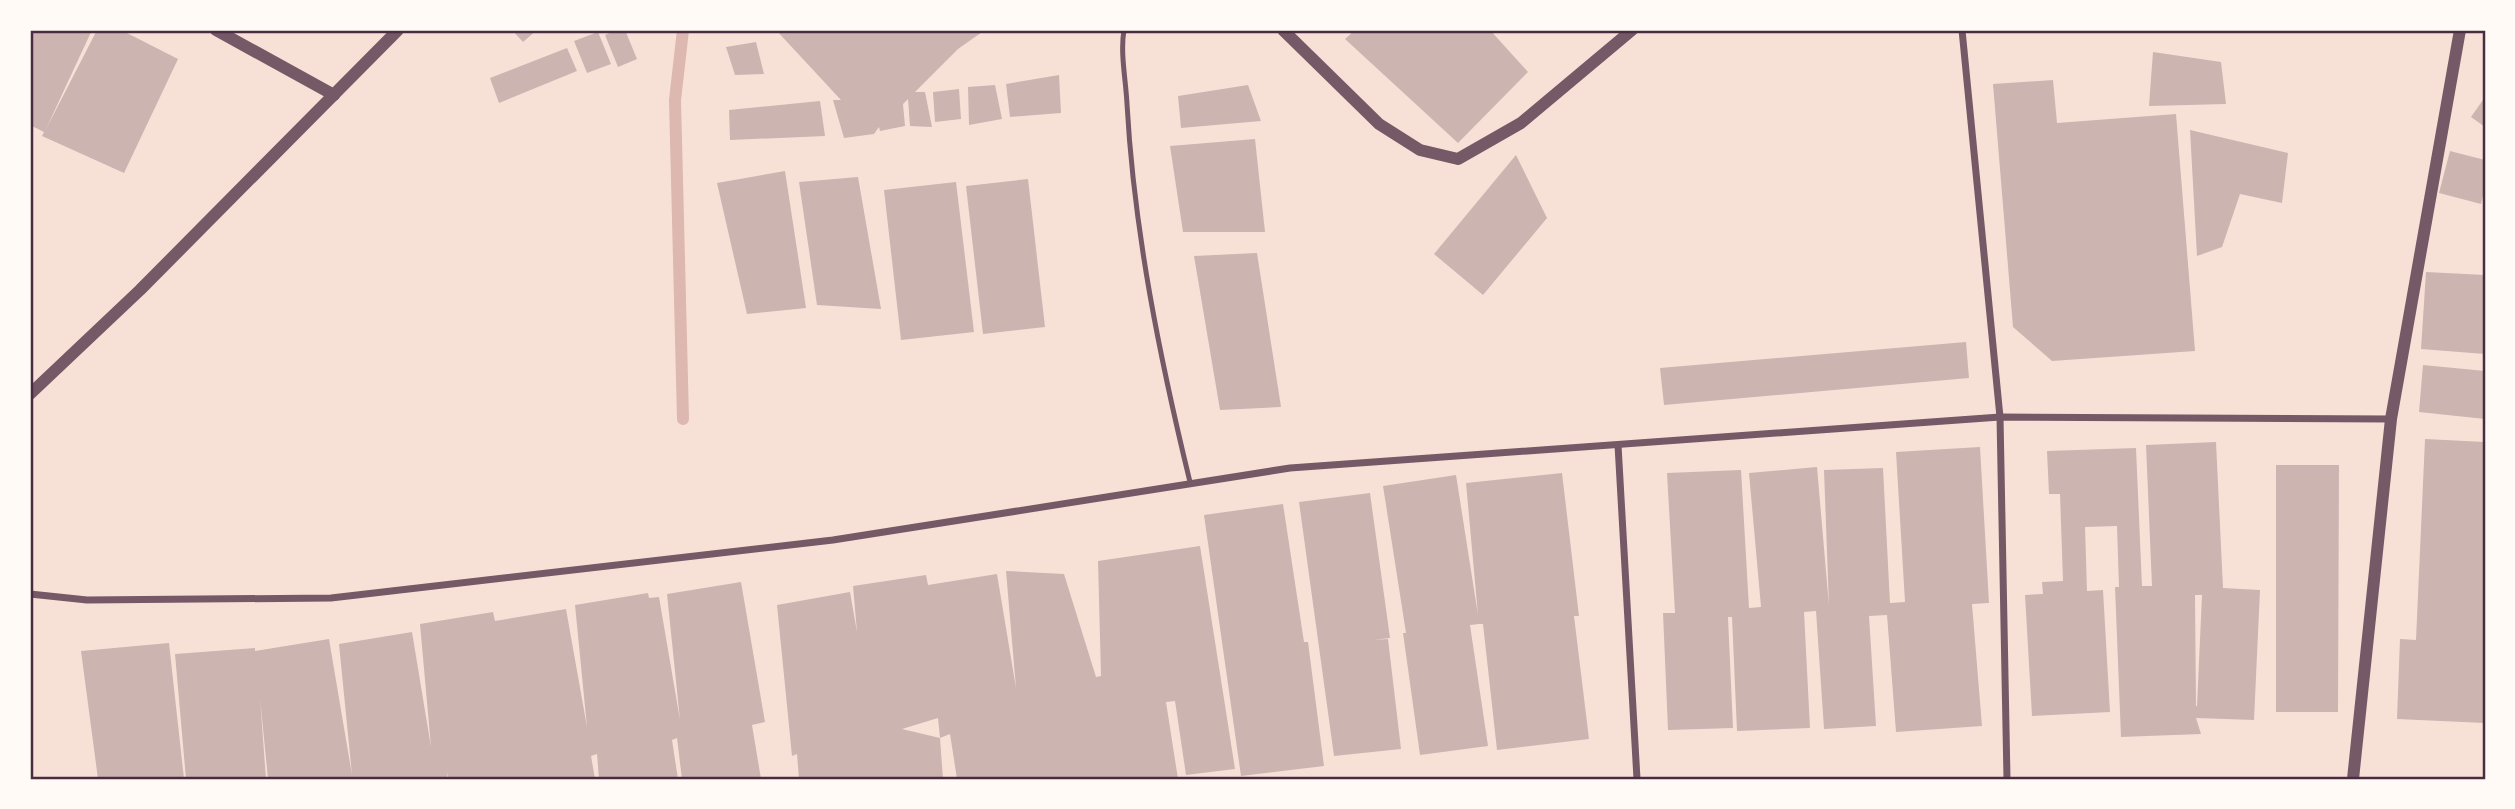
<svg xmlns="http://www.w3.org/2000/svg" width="2515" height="809" font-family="'Fira Sans Condensed',sans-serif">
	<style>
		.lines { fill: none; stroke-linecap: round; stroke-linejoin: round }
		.stream { stroke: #dcb8b0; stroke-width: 12 }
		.building { fill: #ccb4b1; fill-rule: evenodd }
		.service { stroke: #755966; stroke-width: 5 }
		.minor { stroke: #755966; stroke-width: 7 }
		.tertiary { stroke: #755966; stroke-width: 12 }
		.neatline { fill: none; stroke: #4a2c40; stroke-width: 2.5 }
	</style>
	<rect width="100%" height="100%" fill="#f7e1d7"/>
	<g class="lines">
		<polyline class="stream" points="683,419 675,100 683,30"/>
	</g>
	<g class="building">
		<polygon points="30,30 92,30 46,129 97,30 121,30 178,59 124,173 42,136 44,132 30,125"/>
		<polygon points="512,30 537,30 523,42"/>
		<polygon points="617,30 625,30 637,59 618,67 605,35"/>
		<polygon points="776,30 985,30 958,49 915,92 925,92 932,127 910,126 908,99 903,104 905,126 880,131 879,127 874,134 844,138 833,100 841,100"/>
		<polygon points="1355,30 1490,30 1528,72 1458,143 1345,39"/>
		<polygon points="598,32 611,64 587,73 574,41"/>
		<polygon points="756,42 764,74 735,75 726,47"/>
		<polygon points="567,48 577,71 499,103 490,78"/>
		<polygon points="2153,52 2221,62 2226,104 2149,106"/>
		<polygon points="1059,75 1061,113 1010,117 1006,84"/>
		<polygon points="2053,80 2057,123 2176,114 2195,351 2052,361 2013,327 1993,84"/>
		<polygon points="995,85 1002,119 969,125 968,87"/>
		<polygon points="1248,85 1261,121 1181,128 1178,96"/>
		<polygon points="959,89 961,119 935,122 933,92"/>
		<polygon points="2485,97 2485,127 2471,117"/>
		<polygon points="820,101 825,136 730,140 729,110"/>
		<polygon points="2190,130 2288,153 2282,203 2240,194 2222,247 2197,256"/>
		<polygon points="1255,139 1265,232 1183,232 1170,146"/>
		<polygon points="2450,151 2485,160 2485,187 2481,204 2439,193"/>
		<polygon points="1516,155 1547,218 1483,295 1434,254"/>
		<polygon points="785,171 806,308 747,314 717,183"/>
		<polygon points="858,177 881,309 817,305 799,182"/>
		<polygon points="1028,179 1045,327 983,334 966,186"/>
		<polygon points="956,182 974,332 901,340 884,190"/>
		<polygon points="1257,253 1281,407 1220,410 1194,256"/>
		<polygon points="2426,272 2485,275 2485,354 2421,349"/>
		<polygon points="1966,342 1969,378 1664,405 1660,368"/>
		<polygon points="2423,365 2485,371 2485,419 2419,412"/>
		<polygon points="2425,439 2485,442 2485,723 2397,719 2400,639 2416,640"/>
		<path d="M2216,442L2223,588L2260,590L2254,720L2196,718L2201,734L2121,737L2115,587H2119L2117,526L2085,527L2087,591L2103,590L2110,712L2032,716L2025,595L2043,594L2042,582L2063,581L2060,494H2049L2047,451L2136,448L2142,586H2152L2146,445ZM2195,595H2202L2197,706H2196Z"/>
		<polygon points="1980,447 1989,603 1972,604 1982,726 1896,732 1887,615 1869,616 1876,726 1824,729 1816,611 1804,612 1810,728 1737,731 1732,617 1728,617 1733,728 1668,730 1663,613 1675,613 1667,473 1741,470 1749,608 1761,607 1749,473 1817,467 1829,606 1824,470 1883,468 1890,603 1905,602 1896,452"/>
		<polygon points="2276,465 2339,465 2338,712 2276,712"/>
		<polygon points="1562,473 1579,616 1574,616 1589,739 1497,750 1483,624 1479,624 1470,625 1488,746 1420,755 1403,633 1406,633 1383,486 1456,475 1478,615 1466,483"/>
		<polygon points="1370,493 1390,638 1373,640 1388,639 1401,749 1334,756 1299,502"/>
		<polygon points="1283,504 1304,642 1308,642 1324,766 1241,776 1204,515"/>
		<path d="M1200,546L1235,769L1186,775L1175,701L1166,702L1178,779H957L950,734L940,738L943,779H799L797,754L792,756L777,605L850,592L857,632L853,586L926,575L928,585L997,574L1016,688L1006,571L1064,574L1096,677L1101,676L1098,561ZM938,718L940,738L902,729Z"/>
		<polygon points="741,582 765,722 752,725 761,779 682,779 677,738 672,740 678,779 599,779 597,754 591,756 595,779 448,779 448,772 447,779 268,779 260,698 266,779 186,779 175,654 255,648 255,651 329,639 352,775 339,644 412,632 431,747 420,624 493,612 495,621 566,609 587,727 575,605 648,593 649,598 659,597 680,720 667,594"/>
		<polygon points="169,643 184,779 98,779 81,651"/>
	</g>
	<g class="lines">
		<path class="service" d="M1124,30C1120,53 1126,81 1127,104C1134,231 1160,359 1190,482"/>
		<g class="minor">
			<polyline points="1962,30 2000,417 2007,779"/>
			<polyline points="1618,445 1637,779"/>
			<polyline points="30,594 87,600 331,598 833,540 1290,468 2000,417 2391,419"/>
		</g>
		<g class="tertiary">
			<polyline points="216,30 334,95"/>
			<polyline points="1283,30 1379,124 1420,150 1458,159 1521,123 1632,30"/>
			<polyline points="30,394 140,290 398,30"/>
			<polyline points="2353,779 2391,419 2460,30"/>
		</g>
	</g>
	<rect width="2515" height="809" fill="none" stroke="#fffaf5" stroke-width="63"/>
	<rect x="32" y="32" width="2452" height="746" class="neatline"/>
</svg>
